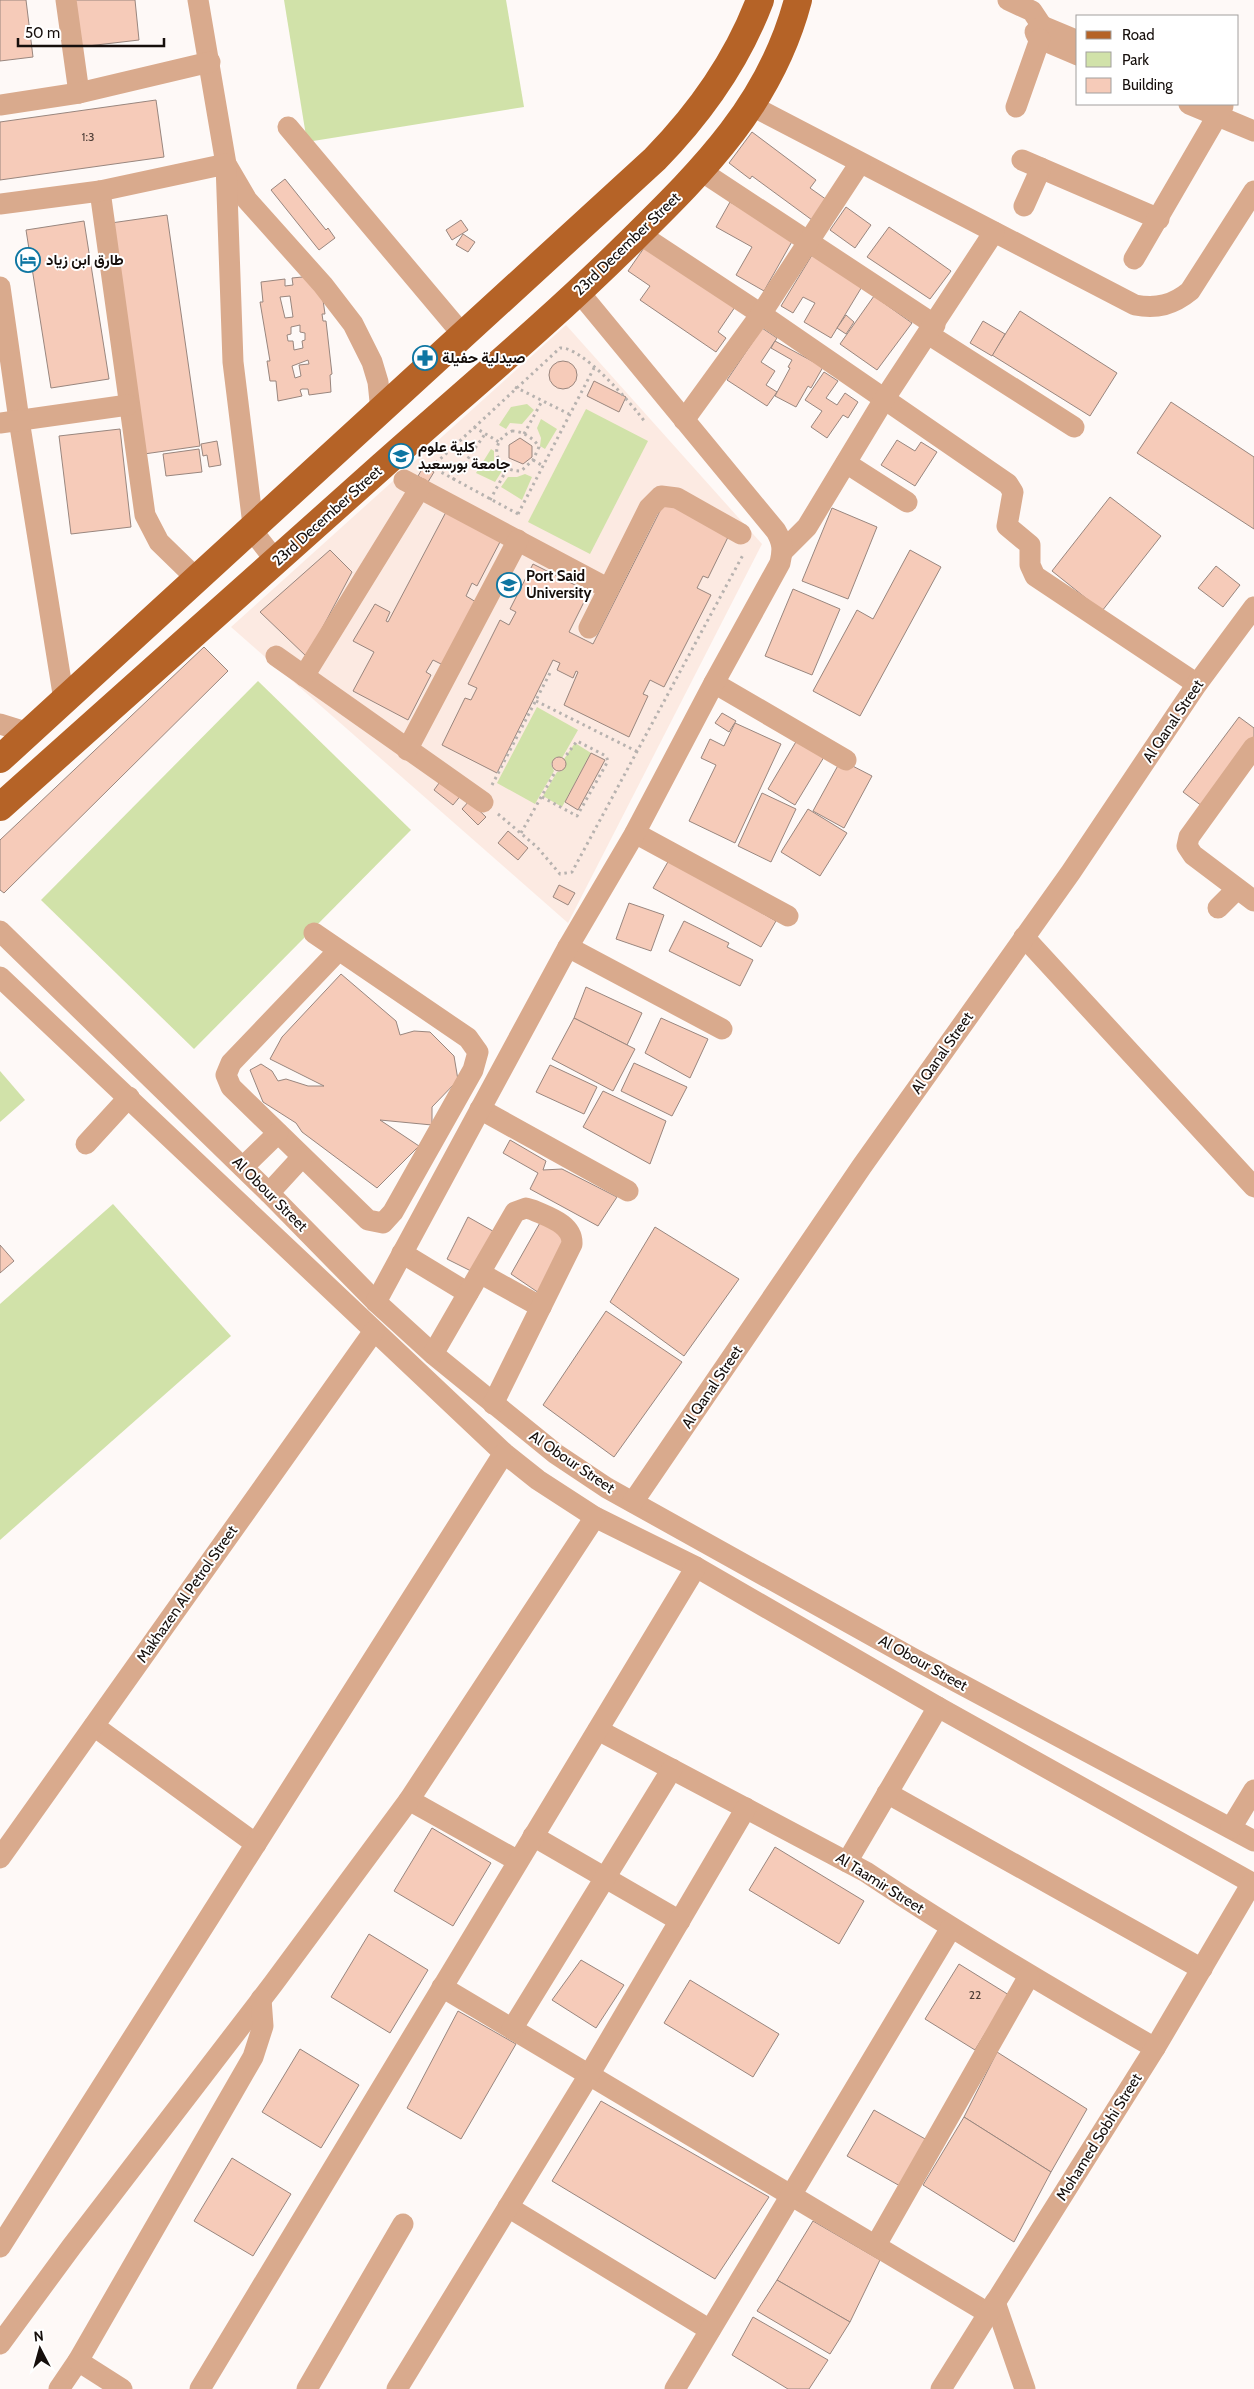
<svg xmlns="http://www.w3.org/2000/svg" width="1254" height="2389" font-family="Cabin,Vazirmatn,sans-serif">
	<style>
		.built { fill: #fceae2 }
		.green { fill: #d1e2a9 }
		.building { fill: #f6cbb9; stroke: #99867e; fill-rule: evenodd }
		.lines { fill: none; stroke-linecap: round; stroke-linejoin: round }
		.path { stroke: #b7b2af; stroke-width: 3; stroke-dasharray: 2.5 4; stroke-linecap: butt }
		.minor { stroke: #d9aa8d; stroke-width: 21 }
		.major { stroke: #b56327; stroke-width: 28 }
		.labels { text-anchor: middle; stroke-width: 4; stroke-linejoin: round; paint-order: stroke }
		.number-label { font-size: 12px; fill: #4e3e37 }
		.street-label { font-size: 15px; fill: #160f0c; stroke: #fff }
		.poi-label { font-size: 15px; font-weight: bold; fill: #160f0c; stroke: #fff; text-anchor: start }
	</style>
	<rect width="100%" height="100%" fill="#fef9f7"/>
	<polygon class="built" points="566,325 762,544 568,923 231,627"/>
	<g class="green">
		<polygon points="284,0 506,0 524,107 307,142"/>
		<polygon points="527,404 534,410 522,424 510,423 506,429 499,425 511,407"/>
		<polygon points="586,409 648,441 590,554 528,522"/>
		<polygon points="541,419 557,429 545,449 540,446 541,438 537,428"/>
		<polygon points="491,449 494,451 494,470 502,471 495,482 476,473"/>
		<polygon points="525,474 532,477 522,500 501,487 508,477 517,477"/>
		<polygon points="258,681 411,830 194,1049 41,900"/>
		<polygon points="537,707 578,730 562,758 556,757 551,764 554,771 535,804 497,783"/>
		<polygon points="575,743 591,753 562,807 543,796 557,772 562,771 566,764 564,759"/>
		<polygon points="0,1071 25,1100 0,1122"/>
		<polygon points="113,1204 231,1336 0,1540 0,1304"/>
	</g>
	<g class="building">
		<polygon points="0,0 26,0 33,57 0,61"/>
		<polygon points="73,0 135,0 139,40 79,47"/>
		<polygon points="156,100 164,157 0,180 0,122"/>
		<polygon points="752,132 816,180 810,188 827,200 812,220 752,176 750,179 729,163"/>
		<polygon points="285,179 326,230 328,228 335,238 319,250 271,190"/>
		<polygon points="730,202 794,238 764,291 736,275 752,247 716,227"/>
		<polygon points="846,207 871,225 855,248 830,230"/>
		<polygon points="167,215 200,446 144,454 111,223"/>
		<polygon points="461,220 468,230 452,240 446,230"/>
		<polygon points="84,221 109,379 51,388 26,230"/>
		<polygon points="889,227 951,271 930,299 867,257"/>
		<polygon points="463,234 475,242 468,252 456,245"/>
		<polygon points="646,245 735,307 718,332 726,338 716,352 640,300 650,286 628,271"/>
		<polygon points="812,255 863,285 831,338 804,322 815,303 803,297 793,313 781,306"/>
		<path d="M313,276L322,293L325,314H322L323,321H326L332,374L330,375L331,392L309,395L308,389H302L300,390L302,396L278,401L276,381H270L267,361H270L260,302H263L261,282L285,279V286L293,285L292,278ZM290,296L293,317L285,318L280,297ZM300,325V332L305,333V340L302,341L303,348L294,350L293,341H288L287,335L291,334V327ZM308,360L309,364L299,365L301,376L295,378L292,366Z"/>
		<polygon points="874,296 912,323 877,370 840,344"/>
		<polygon points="1020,311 1117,373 1090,416 992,355"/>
		<polygon points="846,315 854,322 846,334 837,328"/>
		<polygon points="983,321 1005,334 992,356 970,343"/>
		<polygon points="762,328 777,338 761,362 775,371 766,385 777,392 767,406 727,380"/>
		<polygon points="775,341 823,367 811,388 808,386 796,407 775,396 790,368 788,367 792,360 771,348"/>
		<circle cx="563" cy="375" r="14"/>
		<polygon points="824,372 838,381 826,398 837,405 845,393 858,402 848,418 843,415 827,438 811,427 822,411 805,400"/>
		<polygon points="594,381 626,397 619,412 587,396"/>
		<polygon points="1171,402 1254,457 1254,529 1137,453"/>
		<polygon points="120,429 131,527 71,534 59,436"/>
		<polygon points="520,438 532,446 532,457 523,464 509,458 509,445"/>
		<polygon points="897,440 915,451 921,442 937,452 915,486 881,465"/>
		<polygon points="217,441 221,465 209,467 207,455 203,456 201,444"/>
		<polygon points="199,449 202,472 166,476 163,454"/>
		<polygon points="424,466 434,472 428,482 418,476"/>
		<polygon points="1110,497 1161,536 1102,611 1052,571"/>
		<polygon points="665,501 730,533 708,578 703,576 697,588 711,595 664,687 650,680 643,694 648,696 629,737 564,705 578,672 576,671 573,678 557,670 560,663 553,660 497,773 442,745 465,698 471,700 477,688 468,684 500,620 509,625 516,612 510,609 533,564 589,592 569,632 593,644"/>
		<polygon points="832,508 877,527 848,599 802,581"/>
		<polygon points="446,512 501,540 477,586 472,583 466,596 476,602 443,665 433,660 426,672 431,675 408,720 353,691 374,652 353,641 375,604 390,612 386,621 388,622"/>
		<polygon points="330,550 352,572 307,657 260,612"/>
		<polygon points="910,550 941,567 860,716 813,691 857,610 873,619"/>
		<polygon points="1216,566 1240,585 1223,607 1198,588"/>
		<polygon points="793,589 840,609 812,675 765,656"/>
		<polygon points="204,647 228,671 4,893 0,890 0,840"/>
		<polygon points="722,713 736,721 729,732 715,723"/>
		<polygon points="1239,717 1254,728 1254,744 1206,809 1183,792"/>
		<polygon points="735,723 781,744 735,843 689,821 716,765 701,758 710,739 724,746"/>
		<polygon points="797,740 824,757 795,805 768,789"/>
		<polygon points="591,753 605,760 578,810 565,802"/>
		<circle cx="559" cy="764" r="7"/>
		<polygon points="841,760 872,776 844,828 813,811"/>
		<polygon points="442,779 462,794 453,805 434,790"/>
		<polygon points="762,793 796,809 771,862 738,846"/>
		<polygon points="469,801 486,817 478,825 462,809"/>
		<polygon points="808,809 847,833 820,876 781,852"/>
		<polygon points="508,831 528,848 518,860 498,843"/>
		<polygon points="669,860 776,921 761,947 653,888"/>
		<polygon points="559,885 575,893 568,905 553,897"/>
		<polygon points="629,903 664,915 651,951 616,939"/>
		<polygon points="684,921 729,943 727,947 753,960 740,986 669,951"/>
		<polygon points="341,974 396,1021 400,1035 414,1031 430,1032 454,1056 458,1080 432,1107 432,1125 380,1120 419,1146 377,1188 302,1132 296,1123 263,1102 250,1070 261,1064 272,1071 278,1081 286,1079 308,1086 324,1086 270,1059 282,1037"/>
		<polygon points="586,987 642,1013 627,1045 574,1018"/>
		<polygon points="574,1018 635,1049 613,1091 552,1059"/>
		<polygon points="661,1018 708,1039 690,1078 645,1053"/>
		<polygon points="634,1063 687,1087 672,1116 621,1091"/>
		<polygon points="550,1065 597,1087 584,1114 536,1092"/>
		<polygon points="603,1091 666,1121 650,1164 583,1127"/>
		<polygon points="510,1140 546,1161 543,1170 562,1169 617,1197 598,1226 530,1189 538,1173 503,1153"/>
		<polygon points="468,1217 498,1234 475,1273 447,1259"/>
		<polygon points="541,1221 568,1235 542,1295 511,1274"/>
		<polygon points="655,1227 739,1279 684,1356 610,1302"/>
		<polygon points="0,1245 14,1261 0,1273"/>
		<polygon points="606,1311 682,1362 614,1457 543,1405"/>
		<polygon points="432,1828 491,1863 453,1926 394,1891"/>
		<polygon points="775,1847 864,1901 839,1944 749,1890"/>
		<polygon points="369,1934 428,1970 390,2033 331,1997"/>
		<polygon points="581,1960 624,1985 596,2028 552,2000"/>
		<polygon points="959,1964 1009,1995 975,2050 925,2019"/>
		<polygon points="690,1980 779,2034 753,2077 664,2023"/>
		<polygon points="458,2011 516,2044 461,2139 407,2108"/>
		<polygon points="300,2049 359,2085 321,2148 262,2112"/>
		<polygon points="997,2052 1087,2109 1051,2172 964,2117"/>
		<polygon points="601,2101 769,2197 715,2279 552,2181"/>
		<polygon points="874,2110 927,2140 900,2186 847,2156"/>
		<polygon points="964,2117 1051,2172 1014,2242 923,2185"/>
		<polygon points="232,2158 291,2194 253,2256 194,2221"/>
		<polygon points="813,2221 880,2260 850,2322 777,2280"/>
		<polygon points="777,2280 850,2322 830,2354 757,2311"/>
		<polygon points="753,2317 828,2360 809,2389 788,2389 732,2355"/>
	</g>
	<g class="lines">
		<g class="path">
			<polyline points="515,387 569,414"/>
			<polyline points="474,427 499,442"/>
			<path d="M512,431C522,431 534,438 539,447L533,460L521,471C496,472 486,443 512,431Z"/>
			<polyline points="524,434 542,401"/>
			<polyline points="533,460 543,466"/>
			<polyline points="453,480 485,434"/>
			<polyline points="490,500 508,467"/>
			<path d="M518,514L439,471L437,462L560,348C582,346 632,404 645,422"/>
			<polyline points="518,514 594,368"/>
			<polyline points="536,701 638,752"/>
			<polyline points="492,785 550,673"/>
			<polyline points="542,797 577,816 608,761 606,756 577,741 565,757"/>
			<polyline points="498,814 537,847 560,874 572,872 744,553"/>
			<polyline points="521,833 554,774"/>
		</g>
		<g class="minor">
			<polyline points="66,0 79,93"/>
			<polyline points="198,0 226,164 247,200 323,285 353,324 372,362 378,382 381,411"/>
			<polyline points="1008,0 1032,11 1042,26"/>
			<polyline points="1078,41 1042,26 1035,32 1038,38 1078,55"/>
			<polyline points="1189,104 1254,131"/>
			<polyline points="0,105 79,93 210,62"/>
			<path d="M752,106L1135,305C1157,309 1173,305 1190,291L1254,191"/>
			<polyline points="1016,107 1040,39"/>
			<polyline points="288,127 463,335"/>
			<polyline points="1022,160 1159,219"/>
			<polyline points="701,171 935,325"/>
			<polyline points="100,191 145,515 159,542 197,579"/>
			<polyline points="0,204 100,191 226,164 233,362 254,533 276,561"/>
			<polyline points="1024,206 1041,168"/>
			<polyline points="638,233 761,314 1008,484 1013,492 1007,526 1030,545 1030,565 1035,576 1197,684"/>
			<polyline points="1134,259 1223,106"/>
			<polyline points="0,287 19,420 64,700"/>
			<polyline points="928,334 1074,427"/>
			<polyline points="684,420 761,314 860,163"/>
			<polyline points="0,423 128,405"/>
			<polyline points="846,463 907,502"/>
			<polyline points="404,480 609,589"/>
			<polyline points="783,551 807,527 885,398 994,232"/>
			<polyline points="589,628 649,508 661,496 677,498 741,534"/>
			<polyline points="276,656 483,802"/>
			<polyline points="304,676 420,488"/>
			<polyline points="714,683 846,760"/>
			<polyline points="0,724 29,733"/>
			<polyline points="1254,747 1189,837 1187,846 1193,855 1254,901"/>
			<polyline points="407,750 518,540"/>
			<polyline points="635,833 788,916"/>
			<polyline points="1218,908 1237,889"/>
			<polyline points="0,931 269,1193 376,1302 433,1354 556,1454 607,1488 914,1659 1254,1841"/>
			<polyline points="314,933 468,1038 478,1052 473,1070 393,1212 383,1223 368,1220 231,1087 226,1075 231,1063 339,950"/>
			<polyline points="1024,937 1254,1187"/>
			<polyline points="568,947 722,1029"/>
			<polyline points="0,977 504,1453 538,1480 595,1517 696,1567 938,1707 1254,1884"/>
			<polyline points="480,1109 628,1191"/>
			<polyline points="86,1144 129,1097"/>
			<polyline points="243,1167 278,1133"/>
			<polyline points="269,1193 302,1157"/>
			<polyline points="402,1253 468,1293"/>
			<polyline points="480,1273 541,1307"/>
			<path d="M376,1302L568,947L635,833L714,683L780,563C783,550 783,543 776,531L579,292"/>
			<path d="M433,1354L515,1212L526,1208L533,1210C548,1217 573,1224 572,1244L493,1404"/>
			<polyline points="633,1502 862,1166 1071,872 1197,684 1254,607"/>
			<polyline points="94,1726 256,1844"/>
			<path d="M598,1730L866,1872C960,1935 1057,1992 1155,2048"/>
			<polyline points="887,1793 1202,1969"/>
			<polyline points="409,1800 518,1861"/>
			<polyline points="1231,1828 1254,1790"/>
			<polyline points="533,1836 680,1921"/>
			<polyline points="0,1858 374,1331"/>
			<polyline points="847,1862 938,1707"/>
			<polyline points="442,1987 988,2313"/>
			<polyline points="512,2029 672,1769"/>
			<polyline points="508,2207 710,2330"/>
			<polyline points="876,2245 1029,1976"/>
			<polyline points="0,2247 504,1453"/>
			<polyline points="995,2302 1025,2389"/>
			<polyline points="0,2344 72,2246 273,1984 409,1800 595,1517"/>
			<polyline points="59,2389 78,2361"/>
			<polyline points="122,2389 78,2361 253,2057 263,2026 261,1999"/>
			<polyline points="200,2389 696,1567"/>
			<polyline points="307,2389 403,2224"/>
			<polyline points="397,2389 589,2075 746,1808"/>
			<polyline points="675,2389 951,1928"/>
			<polyline points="941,2389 1155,2048 1252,1883"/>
		</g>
		<g class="major">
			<path d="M0,759L655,159C700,113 737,61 760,0"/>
			<path d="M0,807C128,694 254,579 382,466C464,393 548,323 626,246C701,172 770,106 798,0"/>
		</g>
	</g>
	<defs>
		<symbol id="hotel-ring" viewBox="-11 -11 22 22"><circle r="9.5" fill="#fff" stroke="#0e76a2" stroke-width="1.5"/><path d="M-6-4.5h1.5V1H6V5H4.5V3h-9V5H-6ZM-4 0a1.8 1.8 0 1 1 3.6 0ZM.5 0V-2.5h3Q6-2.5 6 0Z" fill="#0e76a2"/></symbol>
		<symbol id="pharmacy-ring" viewBox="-11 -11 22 22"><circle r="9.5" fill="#fff" stroke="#0e76a2" stroke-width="1.5"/><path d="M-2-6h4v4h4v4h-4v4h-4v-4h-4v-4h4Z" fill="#0e76a2"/></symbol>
		<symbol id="university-ring" viewBox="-11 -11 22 22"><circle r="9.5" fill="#fff" stroke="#0e76a2" stroke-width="1.5"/><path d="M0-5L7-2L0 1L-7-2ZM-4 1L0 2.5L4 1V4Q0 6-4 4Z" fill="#0e76a2"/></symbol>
	</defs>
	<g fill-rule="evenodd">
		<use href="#hotel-ring" x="14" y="246" width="28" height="28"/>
		<use href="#pharmacy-ring" x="411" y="344" width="28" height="28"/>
		<use href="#university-ring" x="387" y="442" width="28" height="28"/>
		<use href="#university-ring" x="495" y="571" width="28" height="28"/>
	</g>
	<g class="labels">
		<g class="number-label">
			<text x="88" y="141">1:3</text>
			<text x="975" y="1999">22</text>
		</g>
		<g class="street-label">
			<text transform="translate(627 244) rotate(-44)" y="5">23rd December Street</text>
			<text transform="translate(327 516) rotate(-42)" y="5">23rd December Street</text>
			<text transform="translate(1173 721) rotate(-56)" y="5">Al Qanal Street</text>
			<text transform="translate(942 1053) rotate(-55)" y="5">Al Qanal Street</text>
			<text transform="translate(270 1194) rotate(45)" y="5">Al Obour Street</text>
			<text transform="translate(712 1387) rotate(-56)" y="5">Al Qanal Street</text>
			<text transform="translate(572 1462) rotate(34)" y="5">Al Obour Street</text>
			<text transform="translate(187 1594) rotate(-55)" y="5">Makhazen Al Petrol Street</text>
			<text transform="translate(923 1663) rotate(29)" y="5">Al Obour Street</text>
			<text transform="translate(880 1883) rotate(32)" y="5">Al Taamir Street</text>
			<text transform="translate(1099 2137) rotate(-58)" y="5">Mohamed Sobhi Street</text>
		</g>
		<g class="poi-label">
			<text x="46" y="265">طارق ابن زياد</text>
			<text x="442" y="363">صيدلية حفيلة</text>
			<text x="418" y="452">كلية علوم<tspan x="418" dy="17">جامعة بورسعيد</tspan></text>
			<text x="526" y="581">Port Said<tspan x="526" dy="17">University</tspan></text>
		</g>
	</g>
	<rect x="1076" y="15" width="162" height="90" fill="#ffffff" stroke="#a29f9e"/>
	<rect x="1086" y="31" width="25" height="8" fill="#b56327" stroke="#a29f9e"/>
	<text x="1122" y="40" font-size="15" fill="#160f0c">Road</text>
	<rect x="1086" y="52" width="25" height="15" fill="#d1e2a9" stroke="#a29f9e"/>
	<text x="1122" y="65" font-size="15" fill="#160f0c">Park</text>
	<rect x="1086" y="78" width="25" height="15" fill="#f6cbb9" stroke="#a29f9e"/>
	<text x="1122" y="90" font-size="15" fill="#160f0c">Building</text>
	<g transform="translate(40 2349) rotate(354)" stroke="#ffffff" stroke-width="4" paint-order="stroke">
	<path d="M0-4L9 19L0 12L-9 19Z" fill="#160f0c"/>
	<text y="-8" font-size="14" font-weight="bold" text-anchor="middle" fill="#160f0c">N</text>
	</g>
	<path d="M18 38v8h146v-8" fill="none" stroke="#160f0c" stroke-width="2.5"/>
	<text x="25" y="38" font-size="15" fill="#160f0c" stroke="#ffffff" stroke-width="4" paint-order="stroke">50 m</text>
</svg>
